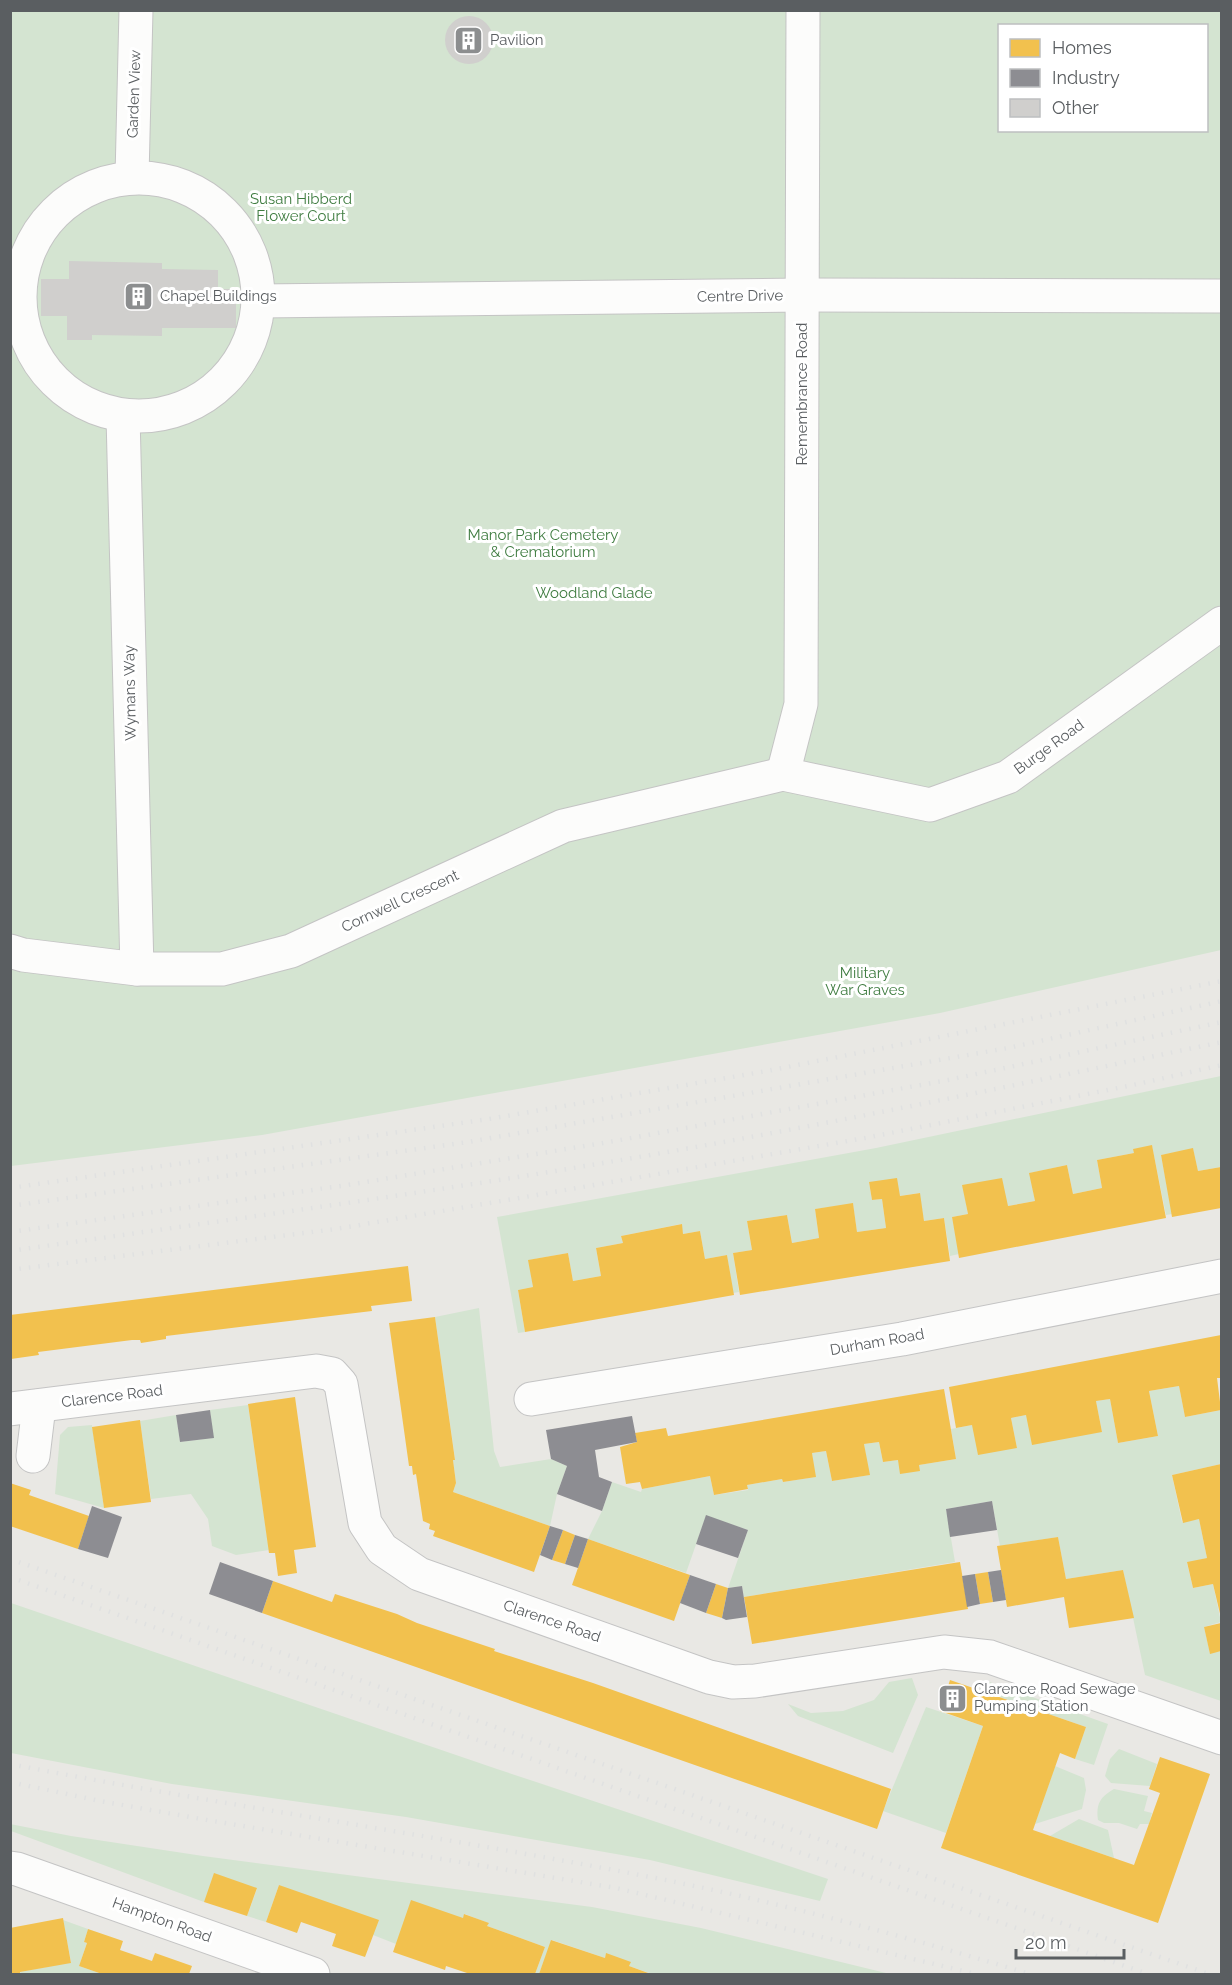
<svg xmlns="http://www.w3.org/2000/svg" width="1232" height="1985" font-family="Raleway,sans-serif">
	<style>
		.green { fill: #d4e4d1; fill-rule: evenodd }
		.homes { fill: #f2c14e }
		.industry { fill: #8d8d92 }
		.building { fill: #d0cfcd }
		.lines { fill: none; stroke-linecap: round; stroke-linejoin: round }
		.minor-casing { stroke: #c4c4c4; stroke-width: 35 }
		.minor { stroke: #fcfcfb; stroke-width: 33 }
		.rail { stroke: #e0e1e1; stroke-width: 4.5; stroke-dasharray: 1.5 8; stroke-linecap: butt }
		.labels { text-anchor: middle; stroke-width: 6; stroke-linejoin: round; paint-order: stroke }
		.poi-label { font-size: 15px; fill: #5a5e61; stroke: #fff; text-anchor: start }
		.street-label { font-size: 15px; fill: #5a5e61; stroke: #fff }
		.park-label { font-size: 15px; fill: #3f7c40; stroke: #fff }
	</style>
	<rect width="100%" height="100%" fill="#e9e8e4"/>
	<g class="green">
		<path d="M10,11H1221V950L940,1013L262,1135L11,1166ZM1000,26H1206V130H1000Z"/>
		<polygon points="1221,1076 1221,1167 1198,1171 1193,1149 1161,1155 1172,1214 1166,1215 1152,1146 1134,1149 1134,1153 1097,1160 1102,1188 1073,1194 1067,1165 1030,1173 1035,1201 1008,1206 963,1186 968,1214 952,1217 959,1254 950,1256 944,1218 924,1221 919,1193 900,1196 869,1182 872,1200 882,1199 886,1228 857,1232 853,1204 815,1209 819,1238 792,1243 787,1215 747,1221 752,1250 733,1253 739,1292 733,1293 727,1255 705,1259 700,1231 683,1234 681,1224 621,1236 623,1243 596,1248 601,1276 573,1281 568,1253 529,1260 533,1287 518,1290 525,1332 518,1333 497,1217 876,1148"/>
		<polygon points="479,1308 494,1451 500,1467 551,1459 567,1466 557,1494 550,1526 453,1492 456,1483 453,1460 455,1459 435,1317"/>
		<polygon points="1179,1386 1185,1417 1221,1410 1221,1464 1172,1475 1182,1522 1199,1519 1207,1558 1187,1563 1193,1588 1213,1584 1221,1622 1204,1627 1210,1653 1221,1651 1221,1701 1145,1675 1123,1570 1066,1579 1058,1537 1000,1546 992,1501 946,1509 955,1562 744,1597 742,1586 728,1588 748,1530 706,1516 686,1573 588,1539 602,1511 612,1482 641,1492 642,1489 710,1476 714,1495 748,1490 747,1485 782,1479 783,1482 815,1477 812,1453 826,1451 832,1481 869,1475 864,1444 879,1442 883,1462 898,1460 919,1465 956,1459 951,1429 972,1425 1017,1448 1011,1418 1026,1415 1102,1432 1096,1401 1110,1399 1118,1443 1158,1436 1149,1391"/>
		<polygon points="248,1405 269,1550 236,1555 212,1546 208,1519 191,1494 151,1499 140,1421 176,1415 180,1442 213,1438 210,1410"/>
		<polygon points="92,1425 104,1508 55,1494 60,1435 68,1427"/>
		<polygon points="11,1603 497,1769 828,1879 820,1901 650,1860 406,1817 172,1784 11,1753"/>
		<polygon points="912,1678 918,1695 893,1753 798,1716 788,1704 811,1713 843,1711 874,1700 889,1682"/>
		<polygon points="984,1680 1108,1724 1094,1765 1075,1759 1086,1727 980,1690"/>
		<polygon points="926,1707 983,1726 946,1833 883,1811"/>
		<polygon points="1119,1749 1157,1764 1150,1786 1111,1783 1105,1776 1110,1759"/>
		<polygon points="1055,1766 1084,1778 1086,1790 1082,1809 1035,1824"/>
		<path d="M1114,1789L1148,1796L1144,1811L1152,1813L1149,1824H1140L1137,1829L1119,1823H1104L1098,1820C1096,1804 1100,1797 1114,1789Z"/>
		<polygon points="1079,1819 1108,1830 1114,1858 1050,1836"/>
		<polygon points="10,1824 71,1836 203,1856 592,1907 701,1928 890,1974 652,1974 629,1966 606,1954 605,1958 552,1940 539,1974 535,1974 545,1947 487,1926 488,1923 465,1914 463,1918 396,1944 373,1935 279,1885 266,1922 247,1916 257,1889 204,1902 11,1831"/>
		<polygon points="63,1920 88,1929 84,1942 87,1943 79,1966 102,1974 21,1974 20,1972 71,1962"/>
	</g>
	<g class="homes">
		<polygon points="1152,1145 1166,1218 959,1258 952,1217 968,1214 962,1185 1002,1178 1008,1206 1035,1201 1029,1173 1067,1165 1073,1194 1102,1188 1097,1160 1134,1153 1133,1149"/>
		<polygon points="1193,1148 1198,1171 1221,1167 1221,1208 1172,1217 1161,1155"/>
		<polygon points="897,1178 900,1196 920,1193 924,1221 944,1218 950,1261 740,1295 733,1253 752,1250 747,1221 787,1215 792,1243 803,1241 819,1238 815,1209 853,1203 857,1232 886,1228 882,1199 872,1200 869,1182"/>
		<polygon points="682,1224 683,1234 700,1231 705,1259 727,1255 734,1295 525,1332 518,1290 533,1287 528,1260 568,1253 573,1281 601,1276 596,1248 623,1243 621,1236"/>
		<polygon points="408,1266 412,1301 371,1306 372,1311 166,1336 166,1339 141,1343 140,1340 132,1340 46,1351 38,1352 39,1355 11,1359 10,1356 10,1315"/>
		<polygon points="435,1317 455,1460 453,1460 456,1483 453,1492 550,1526 534,1572 433,1536 435,1531 429,1529 430,1524 423,1521 416,1474 413,1475 412,1466 409,1466 389,1323"/>
		<polygon points="1221,1335 1221,1378 1217,1378 1221,1410 1185,1417 1179,1386 1149,1391 1158,1436 1118,1443 1110,1399 1096,1401 1102,1432 1032,1445 1026,1415 1011,1418 1017,1448 978,1455 972,1425 956,1428 949,1387"/>
		<polygon points="944,1389 956,1459 919,1465 920,1471 900,1474 898,1460 883,1462 879,1442 864,1444 870,1475 832,1481 826,1451 812,1453 816,1477 783,1482 782,1479 747,1485 748,1489 714,1495 710,1476 642,1489 640,1482 626,1484 620,1447 637,1442 635,1433 666,1428 668,1436"/>
		<polygon points="295,1397 316,1547 294,1550 297,1573 278,1576 275,1553 269,1553 248,1404"/>
		<polygon points="140,1420 151,1502 104,1508 92,1427"/>
		<polygon points="1221,1464 1221,1618 1213,1584 1193,1588 1187,1562 1207,1558 1199,1519 1183,1523 1172,1475"/>
		<polygon points="10,1483 31,1490 29,1495 89,1516 78,1549 10,1526"/>
		<polygon points="563,1530 575,1535 565,1564 552,1560"/>
		<polygon points="1058,1537 1066,1579 1123,1570 1134,1618 1069,1628 1064,1597 1007,1607 997,1546"/>
		<polygon points="588,1539 690,1575 674,1621 572,1585"/>
		<polygon points="960,1562 968,1609 752,1644 744,1597"/>
		<polygon points="988,1572 993,1602 980,1604 975,1574"/>
		<polygon points="273,1581 332,1602 335,1594 397,1614 417,1623 495,1649 494,1651 593,1683 891,1789 877,1829 262,1613"/>
		<polygon points="716,1584 728,1588 722,1618 706,1613"/>
		<polygon points="1221,1623 1221,1651 1210,1654 1204,1627"/>
		<polygon points="950,1680 1086,1727 1075,1759 1060,1753 1033,1830 1134,1865 1160,1793 1149,1789 1160,1757 1210,1774 1158,1923 941,1848 983,1726 940,1711"/>
		<polygon points="214,1873 257,1888 247,1916 204,1902"/>
		<polygon points="279,1885 379,1920 365,1957 332,1946 336,1934 301,1922 297,1933 266,1922"/>
		<polygon points="411,1900 463,1918 464,1914 489,1923 487,1926 545,1947 535,1974 470,1974 446,1966 445,1970 393,1952"/>
		<polygon points="63,1918 71,1963 20,1972 20,1974 10,1974 10,1928"/>
		<polygon points="88,1929 123,1941 120,1950 152,1961 155,1953 192,1966 189,1974 102,1974 79,1966 87,1943 84,1942"/>
		<polygon points="551,1940 605,1958 606,1953 631,1962 629,1966 651,1974 539,1974"/>
	</g>
	<g class="industry">
		<polygon points="210,1410 214,1438 180,1442 176,1415"/>
		<polygon points="632,1416 637,1442 595,1450 599,1477 612,1482 602,1511 557,1494 567,1466 551,1459 546,1430"/>
		<polygon points="992,1501 997,1530 950,1537 946,1509"/>
		<polygon points="92,1506 122,1517 108,1558 78,1549"/>
		<polygon points="706,1515 748,1530 738,1558 696,1544"/>
		<polygon points="550,1526 563,1530 552,1560 540,1555"/>
		<polygon points="575,1535 588,1539 578,1568 565,1564"/>
		<polygon points="220,1562 273,1581 262,1613 209,1594"/>
		<polygon points="1001,1570 1006,1600 993,1602 988,1572"/>
		<polygon points="975,1574 980,1604 967,1607 962,1576"/>
		<polygon points="690,1575 716,1584 706,1613 680,1603"/>
		<polygon points="742,1586 747,1617 726,1620 722,1618 728,1588"/>
	</g>
	<g class="building">
		<circle cx="469" cy="40" r="24"/>
		<polygon points="69,261 162,263 162,269 218,270 218,289 236,289 236,328 162,328 162,336 92,335 92,340 67,340 67,316 41,316 41,279 69,279"/>
	</g>
	<g class="lines">
		<defs>
			<g id="minor">
				<polyline points="132,177 136,10"/>
				<circle cx="139" cy="297" r="119"/>
				<polyline points="259,301 802,295 1222,296"/>
				<polyline points="123,416 137,969"/>
				<polyline points="783,774 801,704 803,10"/>
				<polyline points="10,951 23,955 137,969 222,969 291,951 563,826 783,774 930,805 1008,777 1222,623"/>
				<polyline points="531,1399 902,1339 1222,1276"/>
				<polyline points="10,1409 316,1371 332,1374 341,1384 365,1523 382,1549 419,1574 709,1677 733,1682 755,1681 944,1652 990,1657 1222,1738"/>
				<polyline points="33,1456 39,1406"/>
				<polyline points="10,1868 17,1869 313,1974"/>
			</g>
		</defs>
		<use href="#minor" class="minor-casing"/>
		<use href="#minor" class="minor"/>
		<g class="rail">
			<polyline points="10,1188 489,1119 767,1071 1222,981"/>
			<polyline points="10,1206 468,1142 1008,1048 1222,1001"/>
			<polyline points="10,1232 341,1186 609,1142 948,1080 1222,1022"/>
			<path d="M10,1251C212,1222 415,1195 615,1161C818,1127 1020,1084 1222,1042"/>
			<polyline points="10,1270 336,1229 525,1197 865,1138 1133,1085 1222,1065"/>
			<polyline points="10,1559 1209,1974"/>
			<polyline points="10,1577 1148,1974"/>
			<path d="M10,1764C221,1805 434,1835 645,1876C775,1901 904,1936 1030,1974"/>
			<polyline points="10,1782 100,1801 207,1820 616,1888 976,1974"/>
		</g>
	</g>
	<defs>
		<symbol id="building-square" viewBox="-11 -11 22 22"><rect x="-9" y="-9" width="18" height="18" rx="4" fill="#8c8e8f" stroke="#fff"/><path d="M-4-6H4V6H1V3H-1V6H-4ZM-2.5-4.3h1.7v1.8h-1.7ZM.8-4.3h1.7v1.8H.8ZM-2.5-1h1.7V.8h-1.7ZM.8-1h1.7V.8H.8Z" fill="#fff"/></symbol>
	</defs>
	<g fill-rule="evenodd">
		<use href="#building-square" x="452" y="24" width="33" height="33"/>
		<use href="#building-square" x="122" y="280" width="33" height="33"/>
		<use href="#building-square" x="936" y="1682" width="33" height="33"/>
	</g>
	<g class="labels">
		<g class="poi-label">
			<text x="490" y="45">Pavilion</text>
			<text x="160" y="301">Chapel Buildings</text>
			<text x="974" y="1694">Clarence Road Sewage<tspan x="974" dy="17">Pumping Station</tspan></text>
		</g>
		<g class="street-label">
			<text transform="translate(134 94) rotate(-88)" y="5">Garden View</text>
			<text transform="translate(740 296) rotate(-1)" y="5">Centre Drive</text>
			<text transform="translate(802 394) rotate(-90)" y="5">Remembrance Road</text>
			<text transform="translate(130 693) rotate(-91)" y="5">Wymans Way</text>
			<text transform="translate(1049 747) rotate(-36)" y="5">Burge Road</text>
			<text transform="translate(400 901) rotate(-25)" y="5">Cornwell Crescent</text>
			<text transform="translate(877 1342) rotate(-10)" y="5">Durham Road</text>
			<text transform="translate(112 1396) rotate(-7)" y="5">Clarence Road</text>
			<text transform="translate(552 1621) rotate(19)" y="5">Clarence Road</text>
			<text transform="translate(162 1920) rotate(20)" y="5">Hampton Road</text>
		</g>
		<g class="park-label">
			<text x="301" y="204">Susan Hibberd<tspan x="301" dy="17">Flower Court</tspan></text>
			<text x="543" y="540">Manor Park Cemetery<tspan x="543" dy="17">&amp; Crematorium</tspan></text>
			<text x="594" y="598">Woodland Glade</text>
			<text x="865" y="978">Military<tspan x="865" dy="17">War Graves</tspan></text>
		</g>
	</g>
	<rect width="1232" height="1985" fill="none" stroke="#5a5e61" stroke-width="24"/>
	<rect x="998" y="24" width="210" height="108" fill="#ffffff" stroke="#bdbfc0" stroke-width="1.5"/>
	<rect x="1010" y="39" width="30" height="18" fill="#f2c14e" stroke="#bdbfc0" stroke-width="1.5"/>
	<text x="1052" y="54" font-size="18" fill="#5a5e61">Homes</text>
	<rect x="1010" y="69" width="30" height="18" fill="#8d8d92" stroke="#bdbfc0" stroke-width="1.5"/>
	<text x="1052" y="84" font-size="18" fill="#5a5e61">Industry</text>
	<rect x="1010" y="99" width="30" height="18" fill="#d0cfcd" stroke="#bdbfc0" stroke-width="1.5"/>
	<text x="1052" y="114" font-size="18" fill="#5a5e61">Other</text>
	<path d="M1016 1949v9h108v-9" fill="none" stroke="#5a5e61" stroke-width="3"/>
	<text x="1025" y="1949" font-size="18" fill="#5a5e61" stroke="#ffffff" stroke-width="4.5" paint-order="stroke">20 m</text>
</svg>
